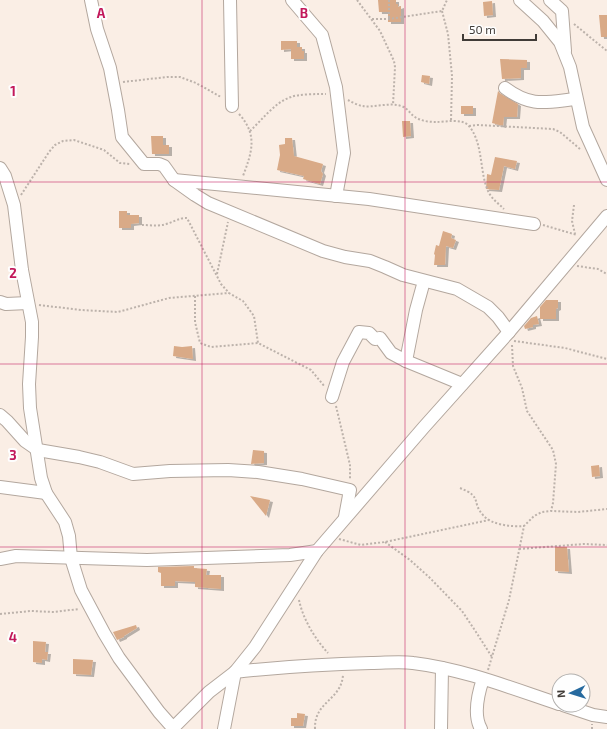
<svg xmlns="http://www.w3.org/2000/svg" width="607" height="729" font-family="'Exo 2',sans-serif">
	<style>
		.building { fill: #d9aa87; filter: url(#shadow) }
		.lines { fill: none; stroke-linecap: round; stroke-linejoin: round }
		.minor-casing { stroke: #b3a79e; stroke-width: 14 }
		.path { stroke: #bcb2ab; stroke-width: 2; stroke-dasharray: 2 2; stroke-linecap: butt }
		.minor { stroke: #fff; stroke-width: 12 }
		.grid { fill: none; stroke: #c2185b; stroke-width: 1; stroke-opacity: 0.55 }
		.grid-label { font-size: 13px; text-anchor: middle; font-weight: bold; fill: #c2185b; stroke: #fefefe; stroke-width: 4; stroke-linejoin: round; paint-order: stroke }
	</style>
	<defs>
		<filter id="shadow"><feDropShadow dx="3" dy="2" stdDeviation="0" flood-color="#0004"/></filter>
	</defs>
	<rect width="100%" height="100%" fill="#faeee5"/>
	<g class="building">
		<polygon points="378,0 396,0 396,4 398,4 398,7 401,6 401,22 388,22 388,12 379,12"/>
		<polygon points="492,1 493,15 484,16 483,2"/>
		<polygon points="599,15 607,15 607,37 601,37"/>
		<polygon points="281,41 297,41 297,47 302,47 302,51 304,51 304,59 291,59 291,49 281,50"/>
		<polygon points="500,59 527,60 527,68 521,68 521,78 502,79"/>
		<polygon points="422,75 430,76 429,84 421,82"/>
		<polygon points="498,91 501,94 518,104 517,117 504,117 503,126 492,123"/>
		<rect x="461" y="106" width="12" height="8"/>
		<polygon points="402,121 410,121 411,136 403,137"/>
		<polygon points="151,136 163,136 163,145 169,145 169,154 152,154"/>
		<polygon points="285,138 292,138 294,156 323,164 321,171 323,174 320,184 303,179 304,176 277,170 280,155 279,145 285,144"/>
		<polygon points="495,157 517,161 515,169 504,166 499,190 486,189 487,174 491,175"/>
		<polygon points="119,211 127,211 127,215 139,215 139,223 131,224 131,228 119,228"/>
		<polygon points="443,231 452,234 451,238 456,240 453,248 446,246 445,265 434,265 435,255 434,254 436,245 439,246"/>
		<polygon points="546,300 558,300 558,308 556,309 556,319 540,319 540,307"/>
		<polygon points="537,316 539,324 533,325 533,327 525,329 524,326 531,318"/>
		<polygon points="174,346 182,347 192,346 193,359 173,356"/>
		<polygon points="253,450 264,451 264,463 251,464"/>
		<polygon points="599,465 600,476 592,477 591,466"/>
		<polygon points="250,496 270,500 266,516"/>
		<polygon points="555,547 567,547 569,572 555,571"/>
		<polygon points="194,566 194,568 207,569 206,575 221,575 221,589 195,587 195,582 175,581 175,586 161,586 161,573 158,572 158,567"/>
		<polygon points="136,625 137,628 124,636 124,637 117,640 113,632"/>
		<polygon points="33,641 46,642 45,652 48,652 47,660 42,659 42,663 33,662"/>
		<polygon points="73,659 93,660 91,675 73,674"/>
		<polygon points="297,713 305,714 303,726 291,726 291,718 297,718"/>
	</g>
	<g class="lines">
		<defs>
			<g id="minor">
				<polyline points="91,0 97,29 110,68 118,110 122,137 144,164 159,164 164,166 174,180 195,195 208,203 323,251 345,257 370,261 385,267 403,275 457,289 488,307 498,317 509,332"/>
				<polyline points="230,0 232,106"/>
				<polyline points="292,0 322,35 336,87 344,153 336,196"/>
				<polyline points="520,0 543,21 560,42 570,67 583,127 607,180"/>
				<polyline points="550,0 562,11 565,51"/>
				<path d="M505,88C532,108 546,102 576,99"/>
				<polyline points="0,168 5,176 14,205 22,270 32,322 32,337 29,384 30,408 41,478 46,493 65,522 69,536 71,558 81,590 104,633 119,658 159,712 174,729"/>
				<polyline points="174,180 369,199 534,224"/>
				<polyline points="424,281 416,310 406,361 462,384"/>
				<polyline points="0,302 6,304 28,303"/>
				<polyline points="332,397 343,362 359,332 369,333 375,339 380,338 391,353 406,361"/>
				<polyline points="0,415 7,421 25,441 38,450 79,457 100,462 133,474 170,471 228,470 258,472 302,479 350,490 345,517"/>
				<polyline points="0,487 46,493"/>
				<polyline points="0,559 16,556 147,560 290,555 317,551"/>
				<polyline points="563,705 593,715 607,717"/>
				<polyline points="172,729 209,692 235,672 255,647 317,551 424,427 509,332 607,216"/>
				<path d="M224,729L235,672C280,667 325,664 371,663C385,663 400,661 413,663C463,669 511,688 559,704"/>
				<polyline points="441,729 442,668"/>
				<path d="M481,729C473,715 478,694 483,679"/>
			</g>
		</defs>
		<use href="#minor" class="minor-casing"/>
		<g class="path">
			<polyline points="357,0 380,31 394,61 395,67 393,105"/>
			<polyline points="389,0 389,19"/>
			<polyline points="442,11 448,34 452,76 451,121"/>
			<polyline points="372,19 389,19 442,11 447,0"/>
			<polyline points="574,24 607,51"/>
			<polyline points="123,82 167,77 180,77 196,83 221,97"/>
			<path d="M348,100C352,102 357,105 362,106C373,108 389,102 401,106C408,108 410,114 415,117C421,121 429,122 436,122C446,122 462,118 469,126C484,144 479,174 489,193C493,200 499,204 504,209"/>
			<path d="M239,114C258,135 252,152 243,176"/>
			<polyline points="469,126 478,125 553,129 560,132 580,149"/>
			<path d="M250,131C262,120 275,102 291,97C298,94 319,94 326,94"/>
			<polyline points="21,195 49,152 55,145 63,141 74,140 104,150 120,163 130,164"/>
			<polyline points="574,205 572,221 575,234"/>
			<path d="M142,225C148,225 155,226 162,225C170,224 180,217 187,218L221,284L229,293L243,301L254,316L258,343L311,370L325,387"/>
			<polyline points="543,225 577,235"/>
			<polyline points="577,266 598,269 607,274"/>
			<polyline points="217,274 228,222"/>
			<polyline points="195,296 195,322 200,343 211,347 258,343"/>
			<polyline points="39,305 81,310 118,312 169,298 229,293"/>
			<polyline points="514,341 565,348 607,359"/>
			<polyline points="512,345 513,366 522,388 527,411 553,450 556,464 553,503 551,511"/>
			<polyline points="336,406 350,465 350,480"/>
			<path d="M460,488C483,497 471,502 483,515C491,525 512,527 524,526"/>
			<polyline points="339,539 361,545 385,542 489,520"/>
			<polyline points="385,542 410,560 429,577 462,611 476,632 492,657"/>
			<polyline points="519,549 584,544 607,545"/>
			<path d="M299,600C303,619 315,639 328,653"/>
			<polyline points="0,614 31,611 54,612 79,609"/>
			<polyline points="488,670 509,600 524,526 534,516 542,512 551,511 578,512 607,509"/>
			<path d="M315,729C314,701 341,701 343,675"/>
			<polyline points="592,729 592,724"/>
		</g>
		<use href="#minor" class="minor"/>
	</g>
	<path class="grid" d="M202,0V729M405,0V729M0,182H607M0,364H607M0,547H607"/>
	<g class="grid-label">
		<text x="101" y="18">A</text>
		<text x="304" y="18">B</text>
		<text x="13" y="96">1</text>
		<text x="13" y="278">2</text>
		<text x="13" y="460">3</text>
		<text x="13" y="642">4</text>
	</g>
	<g transform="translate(571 693) rotate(266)"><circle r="19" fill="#fefefe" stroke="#b2b0ae"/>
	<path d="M0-3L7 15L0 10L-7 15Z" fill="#266a9f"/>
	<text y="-6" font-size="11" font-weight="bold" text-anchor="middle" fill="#403b37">N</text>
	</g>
	<path d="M463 34v6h73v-6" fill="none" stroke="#403b37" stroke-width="2"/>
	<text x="469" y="34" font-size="12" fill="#403b37" stroke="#fefefe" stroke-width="3" paint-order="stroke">50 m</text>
</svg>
